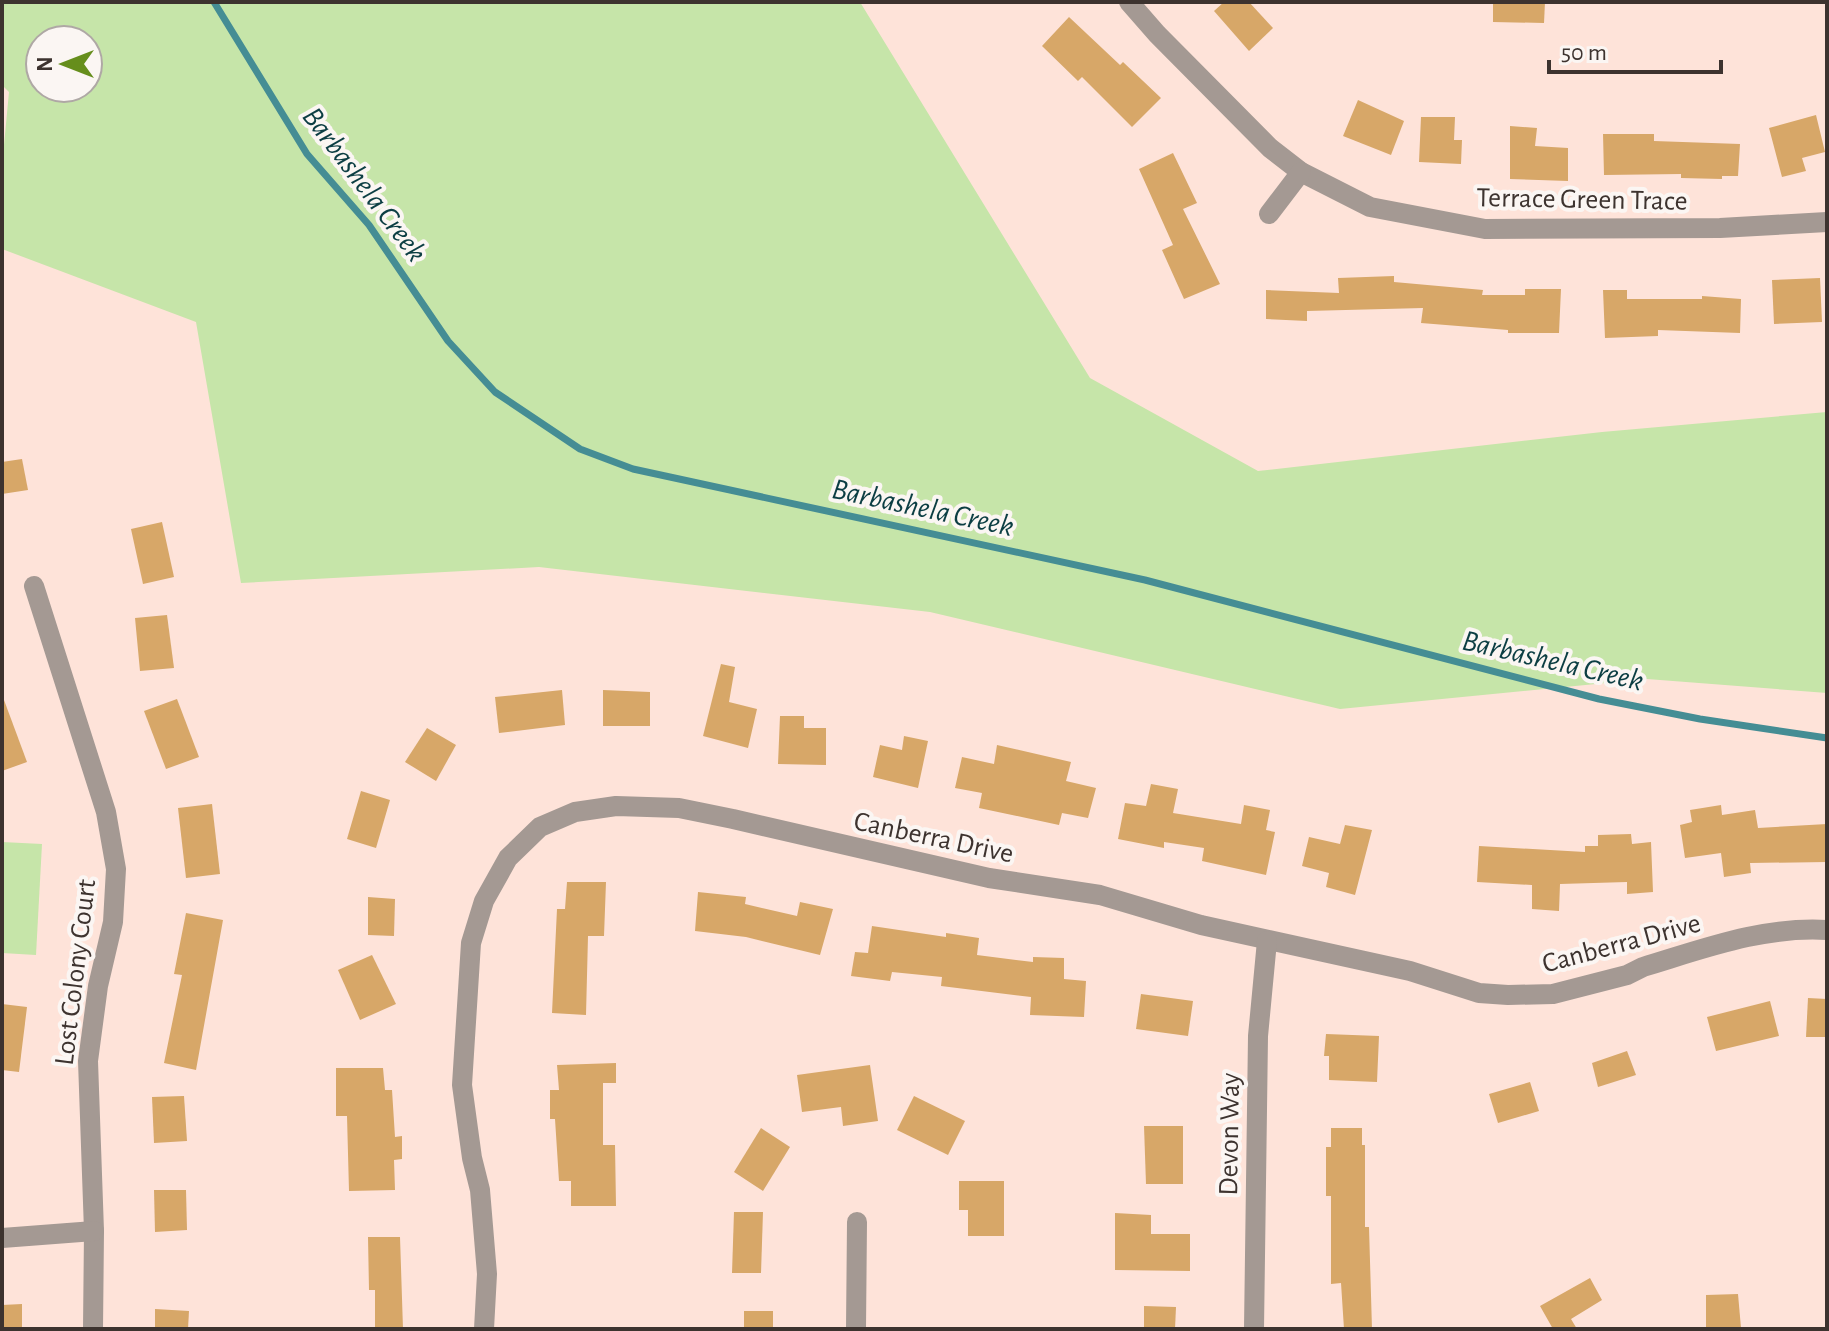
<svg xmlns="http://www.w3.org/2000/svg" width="1829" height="1331" font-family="'Alegreya Sans',sans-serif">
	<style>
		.green { fill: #c6e5a9; fill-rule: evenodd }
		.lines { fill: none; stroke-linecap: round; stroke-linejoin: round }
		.stream { stroke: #458d94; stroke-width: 7 }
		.building { fill: #d7a768 }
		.minor { stroke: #a49993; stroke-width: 20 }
		.labels { text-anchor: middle; stroke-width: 8; stroke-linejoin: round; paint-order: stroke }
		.street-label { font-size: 28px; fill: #3d332f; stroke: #fbf6f3 }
		.water-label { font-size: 30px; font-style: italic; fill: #0c3e43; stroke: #fbf6f3 }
	</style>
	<rect width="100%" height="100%" fill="#fee3d9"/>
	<g class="green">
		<path d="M2,2H860L1090,378L1258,471L1602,432L1827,412V693L1647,679L1340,709L930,612L539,567L241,583L196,322L2,249V166L9,92L2,85ZM40,40H88V88H40Z"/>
		<polygon points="2,842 42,844 36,955 2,953"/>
	</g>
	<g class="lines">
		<polyline class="stream" points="214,2 307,154 369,225 448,341 495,392 580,449 633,469 1145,580 1599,699 1700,719 1827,738"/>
	</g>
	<g class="building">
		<polygon points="1224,2 1249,2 1273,28 1249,51 1214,11"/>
		<polygon points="1493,2 1545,2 1544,23 1493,22"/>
		<polygon points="1069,17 1120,65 1123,62 1161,98 1132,127 1082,77 1078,81 1042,46"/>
		<polygon points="1358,100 1404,121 1391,155 1343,136"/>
		<polygon points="1816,115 1825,152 1802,158 1806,171 1782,177 1769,128"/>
		<polygon points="1421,117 1455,117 1454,140 1462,140 1461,164 1419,162"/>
		<polygon points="1510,126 1537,128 1535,146 1568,148 1568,181 1510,179"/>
		<polygon points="1603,134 1654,134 1654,141 1740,144 1738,176 1722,176 1722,179 1681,178 1681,174 1604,175"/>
		<polygon points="1173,153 1197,203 1183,209 1220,284 1184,299 1162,250 1173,245 1139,169"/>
		<polygon points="1394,276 1394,282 1483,290 1482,295 1525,295 1525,289 1561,289 1559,333 1508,333 1508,330 1421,323 1423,308 1307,311 1307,321 1266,319 1266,290 1339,293 1338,278"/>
		<polygon points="1820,278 1822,322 1774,324 1772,280"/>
		<polygon points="1603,290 1627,290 1627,299 1702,299 1702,296 1741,299 1740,333 1658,330 1658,336 1605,338"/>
		<polygon points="22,459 28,490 2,494 2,462"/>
		<polygon points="162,522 174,577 143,584 131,529"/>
		<polygon points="167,615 174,668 140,671 135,618"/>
		<polygon points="721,664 735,667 729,702 757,709 748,748 703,736"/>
		<polygon points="562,690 565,725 499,733 495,697"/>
		<polygon points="603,690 650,692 650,726 603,726"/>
		<polygon points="177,699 199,757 166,769 144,711"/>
		<polygon points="4,700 27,762 2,771 2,701"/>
		<polygon points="780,716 804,716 804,728 826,728 826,765 778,764"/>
		<polygon points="427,728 456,745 436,781 405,762"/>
		<polygon points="904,736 928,741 918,788 873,777 880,745 902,750"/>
		<polygon points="997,745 1071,762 1066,781 1096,788 1088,818 1062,813 1059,825 979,808 982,793 955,788 962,757 994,764"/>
		<polygon points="1151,784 1178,789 1173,813 1241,824 1244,805 1270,810 1266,830 1275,832 1266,875 1202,861 1204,848 1164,842 1164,848 1118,839 1125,803 1146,806"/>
		<polygon points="361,791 390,800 376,848 347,839"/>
		<polygon points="212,804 220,874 186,878 178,808"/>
		<polygon points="1721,805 1722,815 1755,810 1758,828 1827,824 1827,862 1750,863 1751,873 1724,877 1721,853 1685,858 1680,825 1692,822 1690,810"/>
		<polygon points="1345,825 1372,830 1355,895 1326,887 1329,873 1302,866 1309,837 1340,844"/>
		<polygon points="1631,834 1632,844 1651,842 1653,892 1627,894 1627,882 1560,884 1559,911 1532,909 1532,885 1477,882 1479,846 1585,852 1585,846 1598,846 1598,835"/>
		<polygon points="567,882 606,882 604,936 588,936 586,1015 552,1013 557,909 565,909"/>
		<polygon points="698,892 746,897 745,904 797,916 800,902 833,909 820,955 746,937 695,931"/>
		<polygon points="368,897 395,899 394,936 368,935"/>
		<polygon points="186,913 223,920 196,1070 164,1063 182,975 174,974"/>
		<polygon points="872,926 946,937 946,933 979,938 977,955 1033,962 1033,957 1064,958 1064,979 1086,981 1084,1017 1030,1015 1031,997 941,986 942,977 892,972 890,981 851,976 855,952 868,953"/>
		<polygon points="372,955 396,1004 360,1020 338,970"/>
		<polygon points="1141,994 1193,1001 1188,1036 1136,1029"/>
		<polygon points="1808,998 1827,999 1827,1037 1806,1037"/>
		<polygon points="1770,1001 1779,1036 1716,1051 1707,1017"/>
		<polygon points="2,1004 27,1007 19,1072 2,1070"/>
		<polygon points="1326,1034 1379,1036 1377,1082 1329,1080 1329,1056 1324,1056"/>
		<polygon points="1627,1051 1636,1075 1598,1087 1592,1063"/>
		<polygon points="616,1063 616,1083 603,1083 603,1145 615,1145 616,1206 571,1206 571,1181 559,1181 555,1119 550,1119 550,1090 559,1090 557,1065"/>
		<polygon points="870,1065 878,1121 843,1126 841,1107 802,1112 797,1075"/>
		<polygon points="336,1068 383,1068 385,1090 392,1090 395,1137 402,1136 402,1159 394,1160 395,1190 349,1191 347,1116 336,1116"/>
		<polygon points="1530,1082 1539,1111 1498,1123 1489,1094"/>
		<polygon points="184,1096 187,1141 154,1143 152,1097"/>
		<polygon points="914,1096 965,1121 948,1155 897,1130"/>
		<polygon points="1144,1126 1183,1126 1183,1184 1146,1184"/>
		<polygon points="761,1128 790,1147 763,1191 734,1172"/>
		<polygon points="1331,1128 1362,1128 1362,1145 1365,1145 1365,1227 1369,1227 1372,1329 1344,1329 1341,1283 1331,1284 1331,1196 1326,1196 1326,1147 1331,1147"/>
		<polygon points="959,1181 1004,1181 1004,1236 968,1236 968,1210 959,1210"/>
		<polygon points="154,1190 186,1190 187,1230 155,1232"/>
		<polygon points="734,1212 763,1212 761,1273 732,1273"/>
		<polygon points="1115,1213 1151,1215 1151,1234 1190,1234 1190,1271 1115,1270"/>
		<polygon points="368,1237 400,1237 403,1329 375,1329 375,1290 369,1290"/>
		<polygon points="1590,1278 1602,1300 1571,1319 1577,1329 1553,1329 1540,1306"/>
		<polygon points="1738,1294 1741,1328 1706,1329 1706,1295"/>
		<polygon points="22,1304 22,1329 2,1329 2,1305"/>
		<polygon points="1144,1306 1176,1307 1175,1329 1144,1329"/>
		<polygon points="155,1309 189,1311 188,1329 155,1329"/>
		<rect x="744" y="1311" width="29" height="18"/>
	</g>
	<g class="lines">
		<g class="minor">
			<polyline points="1129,2 1157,34 1270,148 1301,172 1370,207 1485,229 1720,228 1827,222"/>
			<polyline points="1269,214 1301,172"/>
			<polyline points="34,586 106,812 116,869 113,922 98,986 88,1061 94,1231 93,1329"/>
			<polyline points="2,1238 94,1231"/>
			<path d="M484,1329L487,1274L480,1190L472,1158L462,1085L471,943L484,901L508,858L540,827L575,812L616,806L679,808L733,819L989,878L1100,895L1201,925L1410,971L1479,993L1508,995L1553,994L1627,975L1643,967C1703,949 1763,926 1827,930"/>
			<polyline points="856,1329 857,1222"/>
			<polyline points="1254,1329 1258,1036 1267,941"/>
		</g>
	</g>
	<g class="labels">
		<g class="street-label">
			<text transform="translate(1582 198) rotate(1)" y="10">Terrace Green Trace</text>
			<text transform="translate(934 836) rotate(12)" y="10">Canberra Drive</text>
			<text transform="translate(1621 942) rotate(-15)" y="10">Canberra Drive</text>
			<text transform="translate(74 972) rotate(-83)" y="10">Lost Colony Court</text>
			<text transform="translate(1228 1134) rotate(-89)" y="10">Devon Way</text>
		</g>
		<g class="water-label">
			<text transform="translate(365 184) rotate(53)" y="10">Barbashela Creek</text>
			<text transform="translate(923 507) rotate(12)" y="10">Barbashela Creek</text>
			<text transform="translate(1553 660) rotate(13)" y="10">Barbashela Creek</text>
		</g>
	</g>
	<rect width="1829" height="1331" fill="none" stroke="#3d332f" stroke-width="8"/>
	<g transform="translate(64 64) rotate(270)"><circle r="38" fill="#fbf6f3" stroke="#afa8a5" stroke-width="2"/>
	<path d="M0-6L14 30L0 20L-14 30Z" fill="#668e1c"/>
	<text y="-12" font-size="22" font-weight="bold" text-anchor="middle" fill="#3d332f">N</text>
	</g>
	<path d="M1549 60v12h172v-12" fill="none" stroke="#3d332f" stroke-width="4"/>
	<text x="1561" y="60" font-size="24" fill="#3d332f" stroke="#fbf6f3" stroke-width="6" paint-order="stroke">50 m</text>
</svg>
